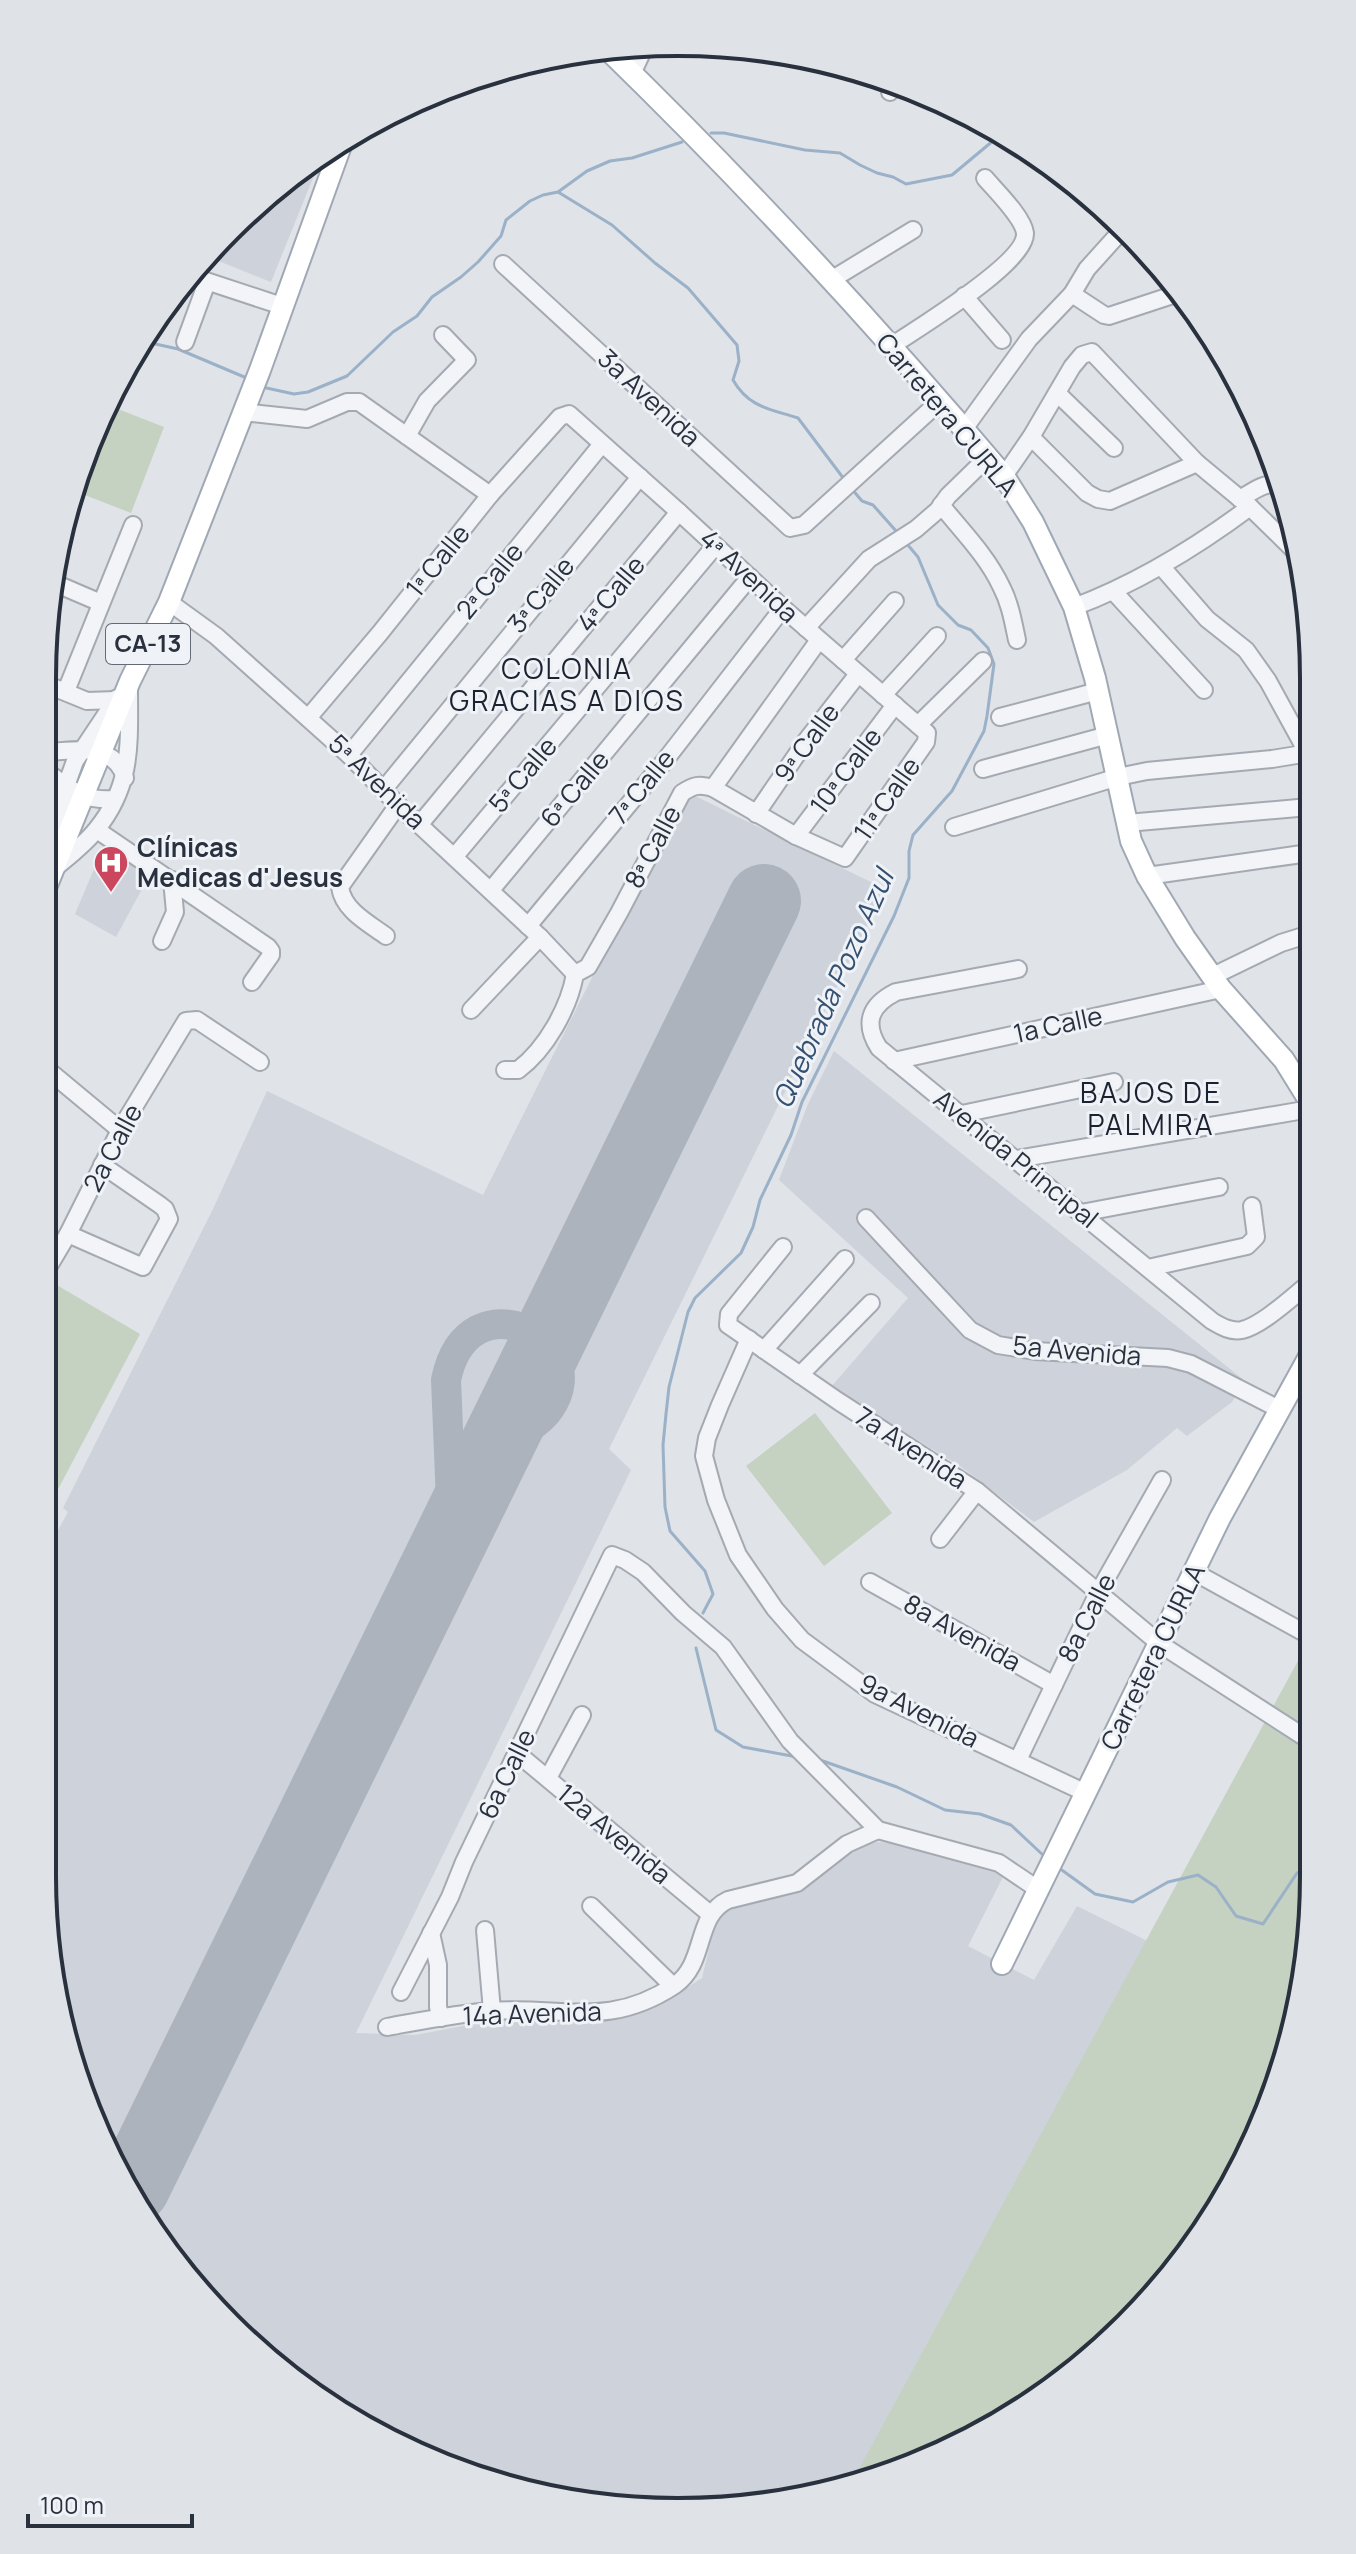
<svg xmlns="http://www.w3.org/2000/svg" width="1356" height="2554" font-family="Manrope,sans-serif">
	<style>
		.built { fill: #ced2da }
		.green { fill: #c5d2c1 }
		.lines { fill: none; stroke-linecap: round; stroke-linejoin: round }
		.stream { stroke: #9bb1c8; stroke-width: 3 }
		.taxiway { stroke: #acb3bc; stroke-width: 30 }
		.runway { stroke: #acb3bc; stroke-width: 74 }
		.minor-casing { stroke: #a5aab2; stroke-width: 20 }
		.major-casing { stroke: #9fa8b4; stroke-width: 24 }
		.minor { stroke: #f2f4f7; stroke-width: 16 }
		.major { stroke: #fff; stroke-width: 20 }
		.labels { text-anchor: middle; stroke-width: 6; stroke-linejoin: round; paint-order: stroke }
		.shield { fill: #eff2f6; stroke: #646b76; stroke-width: 2 }
		.shield-label { font-size: 24px; font-weight: bold; fill: #29313f }
		.street-label { font-size: 26px; fill: #29313f; stroke: #eff2f6 }
		.poi-label { font-size: 26px; font-weight: bold; fill: #29313f; stroke: #eff2f6; text-anchor: start }
		.neighbourhood-label { font-size: 28px; letter-spacing: 2px; fill: #1b2230; stroke: #eff2f6 }
		.water-label { font-size: 28px; font-style: italic; fill: #345172; stroke: #eff2f6 }
		.rim { fill: none; stroke: #29313f; stroke-width: 4 }
	</style>
	<rect width="100%" height="100%" fill="#e0e3e8"/>
	<g class="built">
		<polygon points="310,163 317,168 271,282 206,256 259,200"/>
		<polygon points="684,794 691,794 885,889 609,1449 631,1470 356,2033 415,2035 494,2020 609,2020 634,2014 671,1998 702,1978 716,1920 721,1912 799,1889 862,1846 877,1842 889,1843 1004,1875 968,1946 1034,1980 1077,1906 1248,1991 1248,2158 1127,2326 1031,2405 922,2463 720,2511 514,2490 325,2405 174,2264 76,2081 42,1876 42,1559 68,1512 63,1508 213,1209 267,1091 483,1195"/>
		<polygon points="103,848 149,876 116,937 75,914"/>
		<polygon points="834,1051 1245,1381 1232,1402 1187,1436 1177,1428 1127,1470 1034,1522 960,1466 831,1387 908,1298 779,1180 808,1104"/>
	</g>
	<g class="green">
		<polygon points="105,404 164,427 131,513 72,490"/>
		<polygon points="55,1284 140,1334 55,1495 42,1488 43,1308"/>
		<polygon points="815,1413 892,1513 824,1566 746,1466"/>
		<polygon points="1312,1635 1313,1917 1292,2040 1248,2158 1127,2326 1031,2405 922,2463 853,2480"/>
	</g>
	<g class="lines">
		<g class="stream">
			<polyline points="711,133 724,133 805,150 840,153 860,165 877,173 893,177 906,184 952,175 1000,135"/>
			<polyline points="558,192 587,171 610,161 632,158 682,142"/>
			<polyline points="142,341 178,349 249,379"/>
			<path d="M262,387L294,394L308,392L347,376L393,332L417,316L432,297L461,277L478,262L501,236L506,220L530,201L543,195L558,192L612,225L655,263L688,288L737,345L739,361L733,380C749,408 771,409 798,418L844,479"/>
			<polyline points="851,488 862,501 873,505 897,532"/>
			<polyline points="703,1613 713,1594 705,1571 670,1531 665,1507 663,1445 666,1414 669,1387 688,1312 695,1298 741,1253 753,1227 760,1200 791,1135 802,1102 894,916 909,878 909,851 913,835 952,791 984,731 987,716 994,664 988,648 971,630 958,625 938,605 918,557 907,544"/>
			<polyline points="696,1648 716,1730 743,1747 797,1757"/>
			<polyline points="820,1760 897,1787 945,1810 980,1814 1011,1825 1044,1856"/>
			<polyline points="1059,1868 1095,1894 1133,1902 1168,1882 1198,1875 1216,1887 1236,1916 1263,1924 1297,1873 1312,1864"/>
		</g>
		<path class="taxiway" d="M447,1548L452,1525L446,1380C468,1273 596,1341 550,1408C538,1426 513,1437 495,1449"/>
		<polyline class="runway" points="133,2187 764,901"/>
		<defs>
			<g id="minor">
				<polyline points="632,74 645,46"/>
				<polyline points="890,92 897,84"/>
				<polyline points="503,264 790,528 804,525 939,402"/>
				<polyline points="188,275 282,306"/>
				<polyline points="831,280 913,230"/>
				<polyline points="1072,294 1104,315 1109,316 1179,293"/>
				<polyline points="964,296 1002,340"/>
				<polyline points="185,342 207,282"/>
				<path d="M890,347C916,329 1027,263 1025,233C1023,217 996,191 985,178"/>
				<polyline points="1057,393 1114,448"/>
				<polyline points="243,412 307,419 347,402 359,402 490,495"/>
				<polyline points="964,429 1029,339 1072,294 1087,269 1123,229"/>
				<polyline points="407,436 427,401 467,360 443,335"/>
				<polyline points="1031,437 1087,493 1098,499 1110,501 1197,463"/>
				<polyline points="1004,476 1031,437 1072,367 1082,355 1092,352 1197,463 1250,507 1298,554"/>
				<path d="M1240,499C1252,492 1264,482 1279,484"/>
				<path d="M941,505C962,531 987,556 1001,586C1010,603 1013,621 1017,640"/>
				<polyline points="1161,566 1207,619 1246,650 1268,681 1302,743 1304,754"/>
				<polyline points="52,582 101,603"/>
				<polyline points="1114,592 1204,690"/>
				<polyline points="169,602 216,636 349,755 398,805 540,937 575,974"/>
				<path d="M1074,607C1138,583 1195,548 1250,507"/>
				<polyline points="806,628 869,559 916,529 938,510 948,496 988,457"/>
				<polyline points="843,660 895,601"/>
				<polyline points="43,683 87,701 116,700"/>
				<polyline points="66,691 133,525"/>
				<polyline points="883,695 937,636"/>
				<polyline points="1000,717 1098,691"/>
				<path d="M308,718L380,633L490,495L560,417L569,414L679,512L783,608L927,733L926,742L845,858L796,836L713,788C699,784 694,785 682,793L619,913L588,967L575,974C569,1008 546,1049 518,1070H505"/>
				<polyline points="918,725 983,661"/>
				<path d="M43,753C72,750 115,742 125,778"/>
				<polyline points="349,755 602,444"/>
				<path d="M43,769C68,787 82,802 115,799"/>
				<polyline points="983,769 1108,735"/>
				<polyline points="713,788 819,640"/>
				<polyline points="384,789 640,477"/>
				<polyline points="43,808 66,786"/>
				<polyline points="756,814 806,741 858,674"/>
				<polyline points="1127,823 1309,807"/>
				<polyline points="420,824 679,512"/>
				<polyline points="954,827 1118,777 1147,771 1272,759 1309,753"/>
				<polyline points="97,830 268,947 271,951 271,955 252,982"/>
				<polyline points="796,836 895,705"/>
				<polyline points="58,844 66,786 75,761 117,698"/>
				<polyline points="455,856 715,546"/>
				<path d="M55,868C69,856 85,844 96,830C133,785 129,743 129,689"/>
				<polyline points="1147,876 1309,853"/>
				<polyline points="491,890 750,577"/>
				<polyline points="528,926 663,763 783,608"/>
				<path d="M386,936C368,923 343,910 340,887L398,805"/>
				<polyline points="162,941 175,912 172,880"/>
				<path d="M1018,969L896,992C870,1005 863,1023 879,1048L1212,1321C1222,1327 1231,1332 1242,1330C1263,1325 1293,1296 1311,1282"/>
				<polyline points="1213,976 1281,943 1310,934"/>
				<polyline points="471,1010 540,937"/>
				<polyline points="894,1061 1221,989"/>
				<polyline points="43,1066 120,1130"/>
				<polyline points="962,1114 1114,1082"/>
				<polyline points="1017,1159 1310,1109"/>
				<polyline points="1081,1213 1219,1187"/>
				<polyline points="866,1218 970,1330 998,1345 1035,1351 1168,1358 1191,1364 1281,1410"/>
				<polyline points="68,1234 143,1267 169,1219 165,1209 160,1205 102,1165"/>
				<polyline points="783,1247 729,1314 728,1325 838,1401 977,1491 1160,1644 1312,1742"/>
				<polyline points="1148,1268 1247,1246 1256,1237 1252,1206"/>
				<polyline points="43,1276 68,1234 120,1130 186,1021 197,1020 260,1062"/>
				<polyline points="749,1339 720,1405 707,1438 704,1456 716,1500 738,1555 775,1609 802,1640 875,1694 1086,1793"/>
				<polyline points="764,1350 845,1259"/>
				<polyline points="800,1375 871,1303"/>
				<polyline points="940,1539 977,1491"/>
				<polyline points="1194,1572 1312,1637"/>
				<polyline points="870,1582 1054,1685"/>
				<polyline points="518,1754 710,1914"/>
				<polyline points="1018,1760 1098,1593 1162,1480"/>
				<polyline points="548,1778 582,1715"/>
				<polyline points="878,1830 999,1863 1039,1890"/>
				<polyline points="591,1906 673,1986"/>
				<polyline points="485,1930 492,2011"/>
				<polyline points="431,1933 438,1965 438,2007 441,2018"/>
				<polyline points="401,1992 450,1897 464,1862 612,1555 625,1560 643,1572 683,1613 723,1647 790,1741 878,1830"/>
				<path d="M387,2027C421,2021 455,2014 490,2011C561,2005 607,2030 675,1985C707,1963 694,1916 728,1900L797,1883L847,1844L878,1830"/>
			</g>
			<g id="major">
				<path d="M605,47C745,183 878,327 1004,476L1033,522L1074,607L1095,678L1131,841L1147,876L1185,938L1221,989L1284,1060L1310,1102"/>
				<polyline points="43,895 130,681 169,602 260,370 343,140"/>
				<polyline points="1002,1964 1220,1518 1311,1353"/>
			</g>
		</defs>
		<use href="#minor" class="minor-casing"/>
		<use href="#major" class="major-casing"/>
		<use href="#minor" class="minor"/>
		<use href="#major" class="major"/>
	</g>
	<defs>
		<symbol id="hospital-pin" viewBox="-11 -11 22 30"><path d="M0 17L-7.5 6A9.5 9.5 0 1 1 7.5 6Z" fill="#ca475d" stroke="#eff2f6"/><path d="M-5-5h3v3.5h4V-5h3V5h-3V1.5h-4V5h-3Z" fill="#fff"/></symbol>
	</defs>
	<g fill-rule="evenodd">
		<use href="#hospital-pin" x="91" y="843" width="40" height="54"/>
	</g>
	<g class="labels">
		<rect class="shield" x="106" y="624" width="84" height="40" rx="6"/>
		<g class="shield-label">
			<text x="148" y="652">CA-13</text>
		</g>
		<g class="street-label">
			<text transform="translate(649 398) rotate(43)" y="9">3a Avenida</text>
			<text transform="translate(947 415) rotate(50)" y="9">Carretera CURLA</text>
			<text transform="translate(438 561) rotate(-51)" y="9">1ª Calle</text>
			<text transform="translate(749 576) rotate(43)" y="9">4ª Avenida</text>
			<text transform="translate(490 581) rotate(-51)" y="9">2ª Calle</text>
			<text transform="translate(611 594) rotate(-50)" y="9">4ª Calle</text>
			<text transform="translate(541 595) rotate(-51)" y="9">3ª Calle</text>
			<text transform="translate(807 743) rotate(-54)" y="9">9ª Calle</text>
			<text transform="translate(846 771) rotate(-53)" y="9">10ª Calle</text>
			<text transform="translate(523 775) rotate(-50)" y="9">5ª Calle</text>
			<text transform="translate(377 782) rotate(44)" y="9">5ª Avenida</text>
			<text transform="translate(642 787) rotate(-51)" y="9">7ª Calle</text>
			<text transform="translate(575 789) rotate(-50)" y="9">6ª Calle</text>
			<text transform="translate(887 799) rotate(-55)" y="9">11ª Calle</text>
			<text transform="translate(653 847) rotate(-62)" y="9">8ª Calle</text>
			<text transform="translate(1058 1025) rotate(-12)" y="9">1a Calle</text>
			<text transform="translate(113 1148) rotate(-62)" y="9">2a Calle</text>
			<text transform="translate(1016 1159) rotate(39)" y="9">Avenida Principal</text>
			<text transform="translate(1077 1351) rotate(5)" y="9">5a Avenida</text>
			<text transform="translate(911 1448) rotate(33)" y="9">7a Avenida</text>
			<text transform="translate(1087 1618) rotate(-63)" y="9">8a Calle</text>
			<text transform="translate(962 1633) rotate(29)" y="9">8a Avenida</text>
			<text transform="translate(1153 1657) rotate(-64)" y="9">Carretera CURLA</text>
			<text transform="translate(919 1711) rotate(27)" y="9">9a Avenida</text>
			<text transform="translate(507 1774) rotate(-64)" y="9">6a Calle</text>
			<text transform="translate(614 1834) rotate(40)" y="9">12a Avenida</text>
			<text transform="translate(532 2014) rotate(-2)" y="9">14a Avenida</text>
		</g>
		<g class="poi-label">
			<text x="137" y="857">Clínicas<tspan x="137" dy="30">Medicas d'Jesus</tspan></text>
		</g>
		<g class="neighbourhood-label">
			<text x="567" y="679">COLONIA<tspan x="567" dy="32">GRACIAS A DIOS</tspan></text>
			<text x="1151" y="1103">BAJOS DE<tspan x="1151" dy="32">PALMIRA</tspan></text>
		</g>
		<g class="water-label">
			<text transform="translate(833 989) rotate(-66)" y="10">Quebrada Pozo Azul</text>
		</g>
	</g>
	<path d="M0 0H1356V2554H0ZM678 56H678A622 622 0 0 1 1300 678V1876A622 622 0 0 1 678 2498H678A622 622 0 0 1 56 1876V678A622 622 0 0 1 678 56Z" fill="#dfe3e7" fill-rule="evenodd"/>
	<path class="rim" d="M678 56H678A622 622 0 0 1 1300 678V1876A622 622 0 0 1 678 2498H678A622 622 0 0 1 56 1876V678A622 622 0 0 1 678 56Z"/>
	<path d="M28 2514v12h164v-12" fill="none" stroke="#29313f" stroke-width="4"/>
	<text x="40" y="2514" font-size="24" fill="#29313f" stroke="#eff2f6" stroke-width="6" paint-order="stroke">100 m</text>
</svg>
